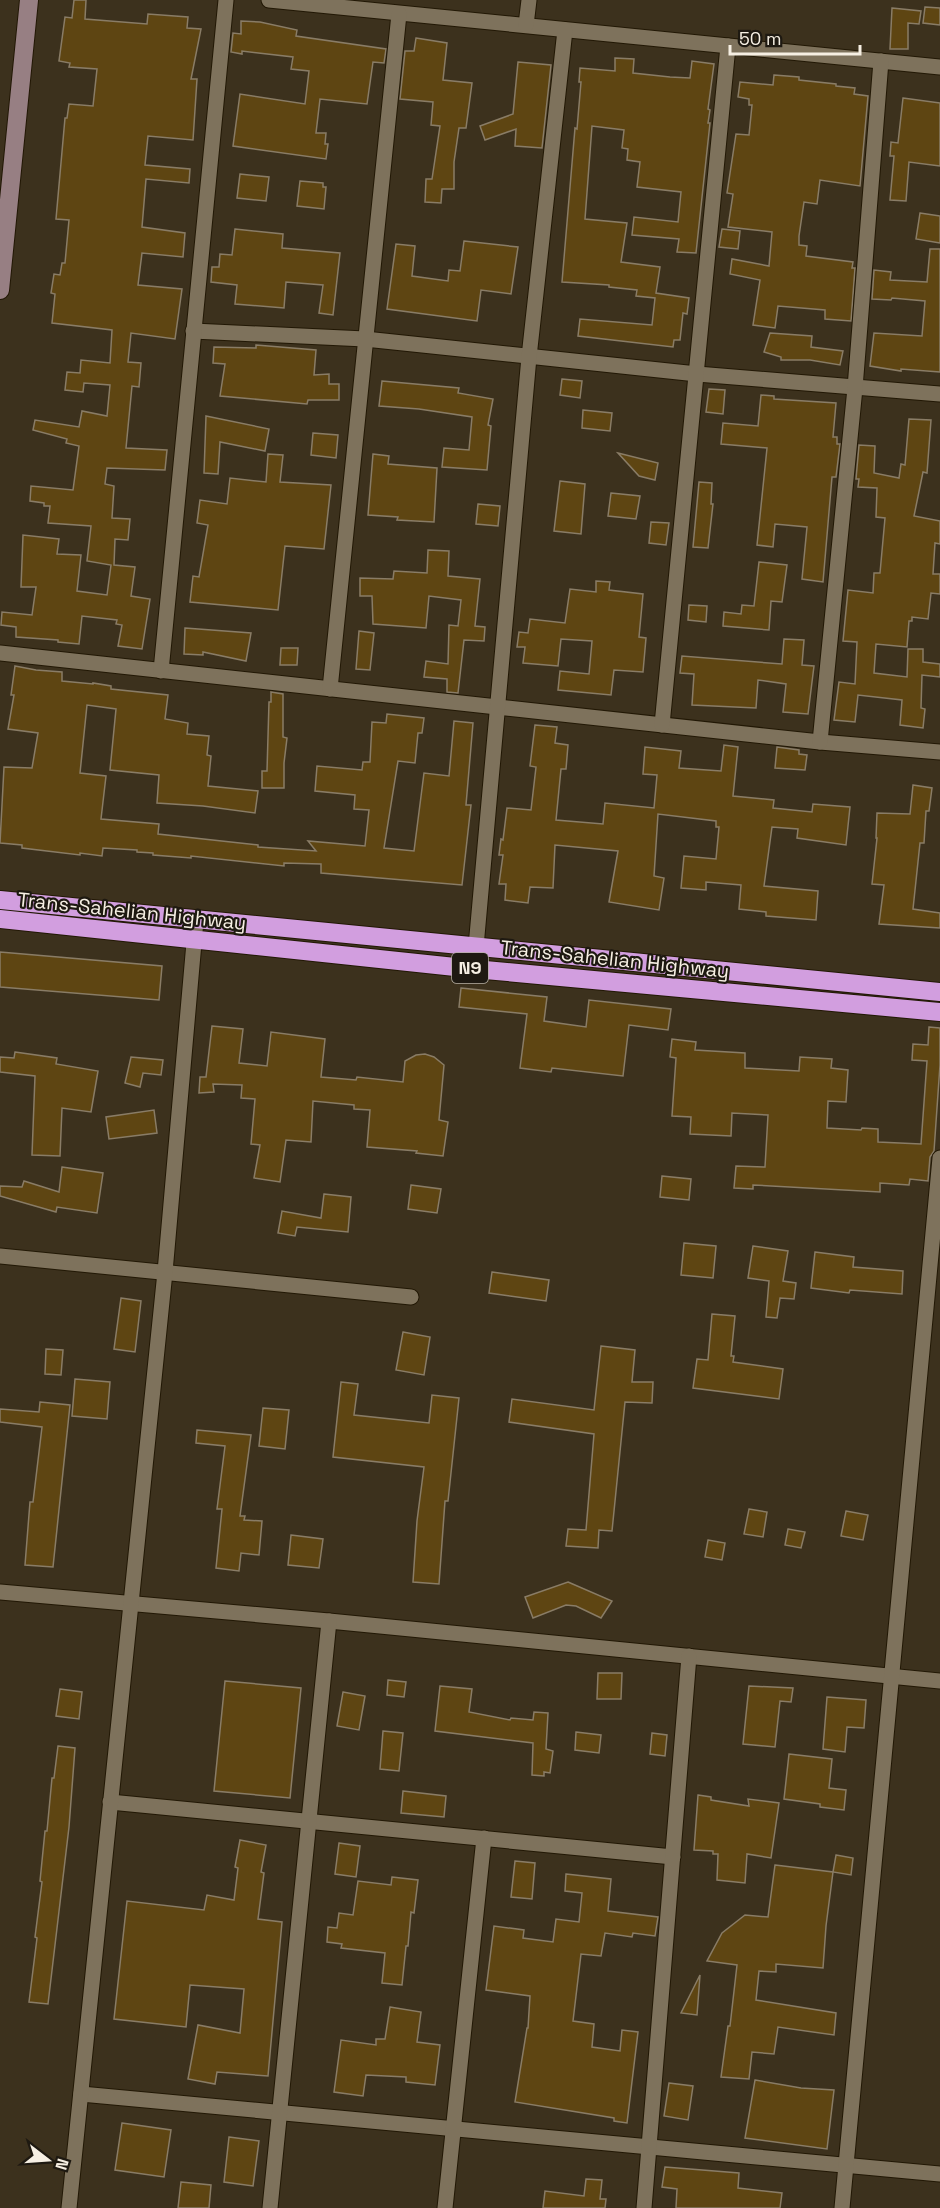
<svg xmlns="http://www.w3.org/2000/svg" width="940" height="2208" font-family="'Space Grotesk',sans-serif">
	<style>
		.building { fill: #5e4512; stroke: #897c66; stroke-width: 1.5 }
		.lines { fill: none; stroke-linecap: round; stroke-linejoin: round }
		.street-casing { stroke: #221805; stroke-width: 17 }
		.secondary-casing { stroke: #221805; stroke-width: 20 }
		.highway-casing { stroke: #221805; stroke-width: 20 }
		.street { stroke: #7e725c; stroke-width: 15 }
		.secondary { stroke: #977f83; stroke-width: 18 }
		.highway { stroke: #d29edf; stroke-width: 18 }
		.labels { text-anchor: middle; stroke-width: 4.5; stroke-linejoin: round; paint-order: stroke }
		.shield { fill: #1e1911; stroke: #b5afa4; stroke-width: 1.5 }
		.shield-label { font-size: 18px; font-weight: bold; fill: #f6efe3 }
		.street-label { font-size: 20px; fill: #f6efe3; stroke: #1e1911 }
	</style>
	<rect width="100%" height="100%" fill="#3c311d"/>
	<g class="building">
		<polygon points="74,0 86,0 85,19 147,24 148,14 188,17 187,28 201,29 191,79 197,79 193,140 148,136 145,165 190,169 189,183 146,179 142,227 185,233 183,257 142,253 138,285 182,289 175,339 131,333 128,362 141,363 139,387 132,386 126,448 167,450 165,470 107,468 105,484 114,486 112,518 130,519 128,540 115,539 114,565 135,567 131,596 150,599 142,649 118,646 122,625 116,624 117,620 82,616 79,644 58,642 58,640 16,637 16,627 1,625 2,612 32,615 36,587 21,587 23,535 59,539 57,554 81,555 77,591 107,595 111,565 87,561 91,526 48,523 50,506 44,506 44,503 30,501 31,486 73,490 79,446 66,443 67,439 33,430 35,420 79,427 82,411 107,416 110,385 84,383 83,392 65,390 67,372 80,373 81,360 110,363 112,330 52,323 55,294 51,293 54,274 60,275 62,263 65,263 69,220 56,219 65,118 67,118 69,104 93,106 97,69 69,67 70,63 59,61 65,17 72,18"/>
		<polygon points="925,7 940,8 940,25 923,23"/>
		<polygon points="892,8 921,11 919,24 908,23 908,49 890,49"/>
		<polygon points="241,21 260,22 297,30 296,36 386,49 384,63 373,62 367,104 320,99 316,133 326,133 325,144 328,144 326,159 233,146 240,94 305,104 309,71 291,69 293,57 242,51 242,54 231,52 233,33 241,34"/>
		<polygon points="416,38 447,43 443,80 472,83 466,128 459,128 454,162 454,189 442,189 441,203 425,202 426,179 432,179 440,126 431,125 433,102 400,99 405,51 414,51"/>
		<polygon points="615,58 634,59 633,73 670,77 690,78 692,61 714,64 708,109 710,110 708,123 710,123 696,253 677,252 679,239 632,235 634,217 678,222 681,192 637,187 640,162 627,160 628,149 622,148 624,130 592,126 585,219 627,223 621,262 660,267 656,293 689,298 687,314 683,313 680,340 674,340 673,347 578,336 580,319 652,325 655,298 636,296 637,290 609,287 609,285 562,282 575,128 577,129 581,82 579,82 580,68 615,71"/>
		<polygon points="518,62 551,65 542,148 515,146 516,129 485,140 480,126 513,114"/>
		<polygon points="774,75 799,77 799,80 836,84 836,86 855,88 854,94 868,96 860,186 820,180 817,204 804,202 799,236 799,245 807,246 806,256 853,262 852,268 855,268 851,321 825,319 825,310 778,306 775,328 753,325 760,280 730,274 732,259 769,266 772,232 728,227 733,194 727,193 736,134 749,135 752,105 749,105 749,99 738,97 740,82 773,85"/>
		<polygon points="903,98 940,103 940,166 909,162 906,201 890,200 894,156 890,156 891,142 898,143"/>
		<polygon points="240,174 269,177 266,201 237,198"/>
		<polygon points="300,181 323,183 323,187 326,187 324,209 297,206"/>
		<polygon points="920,213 940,216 940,243 916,239"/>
		<polygon points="235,229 283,234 282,248 340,253 333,315 319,313 323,285 286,282 284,308 235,304 237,285 211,282 212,267 219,267 220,254 232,255"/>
		<polygon points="722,229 740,231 738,249 719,247"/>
		<polygon points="464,241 518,247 511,294 481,290 477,321 387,309 396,244 415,246 412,276 448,281 449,270 460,271"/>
		<polygon points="930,249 940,249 940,372 901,369 901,371 870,366 874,333 922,336 925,301 892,298 891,300 872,299 874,270 891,272 890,280 927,282"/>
		<polygon points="770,333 812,336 811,347 843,351 840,365 810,360 781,360 781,357 764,352"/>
		<polygon points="256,345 316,350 314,375 329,374 329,384 339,384 339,400 308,400 307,404 220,396 225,364 213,363 214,347 256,348"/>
		<polygon points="562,379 582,381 580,398 560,395"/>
		<polygon points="382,381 459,388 458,393 493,399 488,425 491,426 487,470 442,467 444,448 469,450 472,417 419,409 379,406"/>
		<polygon points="709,389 725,390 723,414 706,412"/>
		<polygon points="761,395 774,396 774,399 836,403 833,437 837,437 837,444 840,444 836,477 832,477 823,582 802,579 807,527 775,524 773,547 757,545 767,448 721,444 723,423 758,426"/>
		<polygon points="583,410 612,413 610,431 582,428"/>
		<polygon points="206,416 269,429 265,451 220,442 218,474 204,473"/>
		<polygon points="909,419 931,420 927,473 923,472 914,516 940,521 940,544 935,543 933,574 940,574 940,594 931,593 928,619 912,617 912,621 909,621 907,647 876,644 874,673 907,677 908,649 923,649 923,662 940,664 940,677 922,675 921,708 925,709 923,728 900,725 902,700 858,695 855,722 834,720 839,682 855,684 857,642 843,641 848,590 873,593 874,573 880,573 885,518 876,517 877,488 858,487 859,479 856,479 859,445 875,446 874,473 899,478 901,464 905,465"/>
		<polygon points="313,433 338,435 336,458 311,455"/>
		<polygon points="618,453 658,463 655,480 639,476"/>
		<polygon points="268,454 283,455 280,482 331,485 324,549 285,546 278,610 190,602 193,576 199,577 208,525 197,523 200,500 227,504 230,478 266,482"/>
		<polygon points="373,454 389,456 388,464 437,468 434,522 397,520 398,517 368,515"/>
		<polygon points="560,481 585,484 581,534 554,531"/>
		<polygon points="699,482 712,483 711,504 713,504 708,548 693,547"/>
		<polygon points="611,493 640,496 636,519 608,516"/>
		<polygon points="478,504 500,506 498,526 476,524"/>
		<polygon points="651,522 669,523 666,545 649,543"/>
		<polygon points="428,550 449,551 448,576 480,579 475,626 485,627 484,641 464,640 458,693 447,692 447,679 424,677 426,661 448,664 449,625 458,626 461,600 429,596 426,628 373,624 372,596 360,596 360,578 393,579 394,571 427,573"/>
		<polygon points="759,562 787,565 782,602 771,601 769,630 723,626 724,612 741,614 742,605 754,606"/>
		<polygon points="596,581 610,582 609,590 643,594 639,637 646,638 643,672 614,670 611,695 558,690 560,671 589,674 592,641 561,639 558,666 523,663 525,647 517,647 519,632 528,633 530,619 565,623 570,589 596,592"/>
		<polygon points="689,605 707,606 706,622 688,620"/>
		<polygon points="185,628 251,633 246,661 203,652 203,655 184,654"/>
		<polygon points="359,631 374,633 370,670 356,669"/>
		<polygon points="784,639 804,640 802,665 814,666 808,714 783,712 786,684 758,680 756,708 692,705 694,674 680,673 682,656 782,664"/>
		<polygon points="281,648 298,648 297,665 280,665"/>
		<polygon points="15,666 36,670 62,672 62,681 93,684 93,683 111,686 111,689 168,695 165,719 188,723 187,734 209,736 207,755 211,756 208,786 258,791 255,813 203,806 157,803 159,775 110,770 116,709 87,705 80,773 106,776 101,819 159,824 158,834 258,845 258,847 316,851 308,841 365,846 369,810 354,809 355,795 315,791 317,766 362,770 363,762 370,762 372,722 386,723 387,714 424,718 422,733 418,733 415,763 398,761 384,848 414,851 424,773 449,776 454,721 473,723 466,805 471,805 462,885 321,873 321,864 284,863 284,866 191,856 191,858 153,855 153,853 137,852 137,850 103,848 102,856 80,853 80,855 22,848 22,845 0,843 4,767 32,768 38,733 8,729 14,695 11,695"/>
		<polygon points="271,692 283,694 283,737 287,738 284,763 284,788 262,788 262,771 267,771 269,702 271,702"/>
		<polygon points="535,725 557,727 555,743 568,745 566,769 561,769 556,820 603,824 605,803 654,808 657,775 643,774 645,747 681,751 679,768 721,771 724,745 738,747 733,796 774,800 773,808 812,812 813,804 850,807 846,845 797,838 798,829 772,827 764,886 818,891 816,920 766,916 766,912 739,909 741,885 706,882 706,890 681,888 684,856 716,859 719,827 716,827 716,821 658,814 654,876 664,878 659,910 609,902 618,851 555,845 553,888 530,887 528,903 505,900 506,884 499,884 503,855 499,855 501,839 503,840 507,808 531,810 536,767 530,766"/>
		<polygon points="777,747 799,750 799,754 807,755 805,770 775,768"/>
		<polygon points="913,785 932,788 929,811 926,811 924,843 920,843 913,909 940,913 940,928 879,924 884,885 872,884 877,838 876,838 877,813 910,814"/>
		<polygon points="0,952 162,966 159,1000 0,987"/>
		<polygon points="461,988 547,997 544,1021 586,1027 589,1000 671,1009 668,1030 629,1025 623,1076 552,1068 551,1072 520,1068 527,1014 459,1007"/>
		<polygon points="212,1026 243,1029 239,1063 267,1066 271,1032 325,1039 321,1077 356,1080 357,1077 403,1082 405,1061 416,1055 425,1054 434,1057 444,1065 439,1120 448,1122 443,1156 416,1153 417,1151 367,1147 370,1110 354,1109 354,1105 313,1101 311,1142 286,1140 280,1182 254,1178 260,1145 251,1144 255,1099 241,1098 242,1085 213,1084 214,1092 199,1093 200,1077 206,1077"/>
		<polygon points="929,1027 940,1028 940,1065 934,1151 930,1157 928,1181 910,1179 909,1185 880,1183 880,1192 753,1185 753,1189 734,1188 736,1166 765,1167 768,1115 732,1113 731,1136 690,1134 691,1117 672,1116 676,1058 670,1057 672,1039 696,1042 695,1050 745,1053 745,1068 799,1071 800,1057 832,1059 831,1068 848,1070 846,1102 828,1101 827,1128 861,1130 862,1128 878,1129 878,1142 921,1144 927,1061 912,1060 913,1044 928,1045"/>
		<polygon points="15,1052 57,1058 56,1064 98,1071 91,1112 62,1108 60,1156 32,1155 35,1076 0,1072 0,1057 14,1058"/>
		<polygon points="131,1057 163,1060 161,1075 143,1073 140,1087 125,1083"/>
		<polygon points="154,1110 157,1133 109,1139 106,1117"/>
		<polygon points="62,1167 103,1173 97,1213 57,1207 56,1212 0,1196 0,1186 22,1187 24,1181 59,1192"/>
		<polygon points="662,1176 691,1179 689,1200 660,1197"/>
		<polygon points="411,1185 441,1189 437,1213 408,1209"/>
		<polygon points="324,1194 351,1197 348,1232 297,1227 295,1236 278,1233 282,1211 321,1218"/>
		<polygon points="684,1243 716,1246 713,1278 681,1275"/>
		<polygon points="753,1246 788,1251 783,1281 796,1283 794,1299 780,1298 777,1318 766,1317 769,1281 748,1278"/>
		<polygon points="815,1252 854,1257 853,1267 903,1271 902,1294 850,1290 849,1293 811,1288"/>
		<polygon points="492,1272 549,1280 546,1301 489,1293"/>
		<polygon points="121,1298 141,1301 135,1352 114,1349"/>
		<polygon points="712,1314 735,1316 731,1356 734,1356 733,1362 783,1369 779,1399 693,1388 697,1359 708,1360"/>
		<polygon points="403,1332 430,1337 424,1375 396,1370"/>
		<polygon points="601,1346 635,1350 632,1382 653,1382 652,1403 625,1402 612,1531 599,1530 598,1548 566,1546 568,1529 586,1530 594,1434 509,1422 512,1399 594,1410"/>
		<polygon points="46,1349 63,1350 61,1375 45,1374"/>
		<polygon points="75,1379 110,1382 107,1419 72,1416"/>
		<polygon points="341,1382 358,1384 354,1415 429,1423 432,1395 459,1398 448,1501 445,1501 439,1584 413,1582 417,1521 424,1467 333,1457"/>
		<polygon points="40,1402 70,1405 53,1567 25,1565 30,1502 33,1502 42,1427 0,1422 0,1409 39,1412"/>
		<polygon points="263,1408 289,1410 285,1449 259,1446"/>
		<polygon points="197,1430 251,1435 240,1516 245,1516 244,1520 262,1521 259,1555 241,1553 239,1571 216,1568 222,1509 217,1509 225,1446 196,1443"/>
		<polygon points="749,1509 767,1512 763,1537 744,1534"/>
		<polygon points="846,1511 868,1515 863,1540 841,1536"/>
		<polygon points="788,1529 805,1532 801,1548 785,1545"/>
		<polygon points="291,1535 323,1539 319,1568 288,1565"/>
		<polygon points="708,1540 725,1543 722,1560 705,1557"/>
		<polygon points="568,1582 612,1601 601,1618 576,1606 566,1605 533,1618 525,1597"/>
		<polygon points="598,1673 622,1673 621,1699 597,1699"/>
		<polygon points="388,1680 406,1682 404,1697 387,1695"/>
		<polygon points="225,1681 301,1688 290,1798 214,1791"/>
		<polygon points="440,1686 472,1689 469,1712 510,1720 511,1718 533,1720 534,1712 548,1713 546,1749 553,1751 550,1773 544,1772 544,1776 532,1775 533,1743 435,1731"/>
		<polygon points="749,1686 793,1688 791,1702 780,1701 775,1747 743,1744"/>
		<polygon points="60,1689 82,1692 79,1719 56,1716"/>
		<polygon points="343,1692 365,1696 359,1730 337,1726"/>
		<polygon points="827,1697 866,1700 864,1728 847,1727 845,1752 823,1749"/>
		<polygon points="383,1731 403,1733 399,1771 380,1769"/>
		<polygon points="576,1732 601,1735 599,1753 575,1750"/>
		<polygon points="652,1733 667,1735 665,1756 650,1754"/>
		<polygon points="58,1746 75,1748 69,1827 48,2004 29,2002 37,1938 35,1937 42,1882 40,1881 45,1831 47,1831 52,1778 54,1778"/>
		<polygon points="789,1754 832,1759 829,1788 846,1790 844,1810 820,1807 820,1804 784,1799"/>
		<polygon points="403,1791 446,1796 444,1817 401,1813"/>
		<polygon points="698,1795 711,1797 711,1800 749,1806 748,1799 779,1803 771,1858 747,1854 745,1883 717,1880 718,1854 713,1854 713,1851 694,1850"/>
		<polygon points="240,1840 266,1845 261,1872 264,1873 258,1919 282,1922 268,2076 217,2072 215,2084 188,2079 198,2025 240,2033 244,1989 190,1985 186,2027 114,2019 127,1901 204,1910 207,1895 234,1900 238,1868 235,1867"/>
		<polygon points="339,1843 360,1846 356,1877 335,1874"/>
		<polygon points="836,1855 853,1858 851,1875 833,1872"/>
		<polygon points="515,1861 535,1863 532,1899 511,1897"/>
		<polygon points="775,1865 833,1872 826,1926 823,1968 776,1964 776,1972 759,1971 756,2000 836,2013 834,2035 778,2027 774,2054 752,2052 749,2079 721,2077 728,2026 730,2026 737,1965 707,1961 722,1933 745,1915 768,1917"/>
		<polygon points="566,1874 611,1879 608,1911 658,1917 655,1936 633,1933 632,1937 605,1933 601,1956 581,1954 573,2021 594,2024 592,2047 620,2051 622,2030 638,2032 627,2123 614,2121 614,2118 515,2102 527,2028 528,2028 530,1996 486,1990 494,1926 524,1930 523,1938 553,1942 556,1919 579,1922 582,1893 565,1891"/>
		<polygon points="392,1877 418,1880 414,1913 411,1912 408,1946 406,1946 402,1985 382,1983 385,1953 341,1948 342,1944 327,1942 328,1927 337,1928 339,1913 353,1915 358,1881 391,1885"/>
		<polygon points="700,1975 697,2015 681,2013"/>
		<polygon points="390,2007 421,2012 417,2042 440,2045 435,2085 406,2082 406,2077 366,2075 363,2096 334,2092 341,2040 376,2045 376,2039 385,2039"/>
		<polygon points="755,2080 801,2088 834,2090 827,2149 745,2138"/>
		<polygon points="669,2083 693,2086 688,2120 664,2116"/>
		<polygon points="122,2123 171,2130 164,2177 115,2170"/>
		<polygon points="229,2137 259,2141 253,2186 224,2182"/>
		<polygon points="665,2167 739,2173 738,2188 782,2193 780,2208 676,2208 677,2189 662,2187"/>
		<polygon points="586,2179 602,2180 600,2199 606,2199 605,2208 543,2208 545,2191 584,2196"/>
		<polygon points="181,2182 211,2185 209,2208 178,2208"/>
	</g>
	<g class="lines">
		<defs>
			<g id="street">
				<polyline points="269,0 940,67"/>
				<polyline points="526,25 529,0"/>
				<polyline points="193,331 365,339 697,374 940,394"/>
				<polyline points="0,653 820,742 940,752"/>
				<polyline points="161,671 226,0"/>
				<polyline points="330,689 399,14"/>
				<polyline points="662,725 728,46"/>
				<polyline points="820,742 855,388 881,61"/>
				<polyline points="474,969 529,357 565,30"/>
				<polyline points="0,1256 411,1297"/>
				<polyline points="0,1592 329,1621 940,1681"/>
				<polyline points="110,1802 673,1857"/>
				<polyline points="81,2094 940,2174"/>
				<polyline points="69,2208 165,1272 196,920"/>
				<polyline points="270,2208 329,1621"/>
				<polyline points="445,2208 484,1838"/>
				<polyline points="644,2208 689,1656"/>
				<polyline points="842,2208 940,1158"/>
			</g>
			<polyline id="secondary" points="0,290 29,0"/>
			<g id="highway">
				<polyline points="0,900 940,992"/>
				<polyline points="0,919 474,969 940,1012"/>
			</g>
		</defs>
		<use href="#street" class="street-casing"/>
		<use href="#secondary" class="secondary-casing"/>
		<use href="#highway" class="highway-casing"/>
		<use href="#street" class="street"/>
		<use href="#secondary" class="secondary"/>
		<use href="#highway" class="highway"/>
	</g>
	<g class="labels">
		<rect class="shield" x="452" y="953" width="36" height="30" rx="4.5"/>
		<g class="shield-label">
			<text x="470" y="974">N9</text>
		</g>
		<g class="street-label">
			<text transform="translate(132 911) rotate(6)" y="7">Trans-Sahelian Highway</text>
			<text transform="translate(615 959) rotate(6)" y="7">Trans-Sahelian Highway</text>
		</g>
	</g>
	<g transform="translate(48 2160) rotate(107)" stroke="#1e1911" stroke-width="4.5" paint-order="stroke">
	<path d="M0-4.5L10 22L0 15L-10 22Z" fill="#f6efe3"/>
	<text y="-9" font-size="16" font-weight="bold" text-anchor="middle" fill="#f6efe3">N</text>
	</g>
	<path d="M730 45v9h130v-9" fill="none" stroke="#f6efe3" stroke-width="3"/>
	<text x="739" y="45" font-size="18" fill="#f6efe3" stroke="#1e1911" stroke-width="4.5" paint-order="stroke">50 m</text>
</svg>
